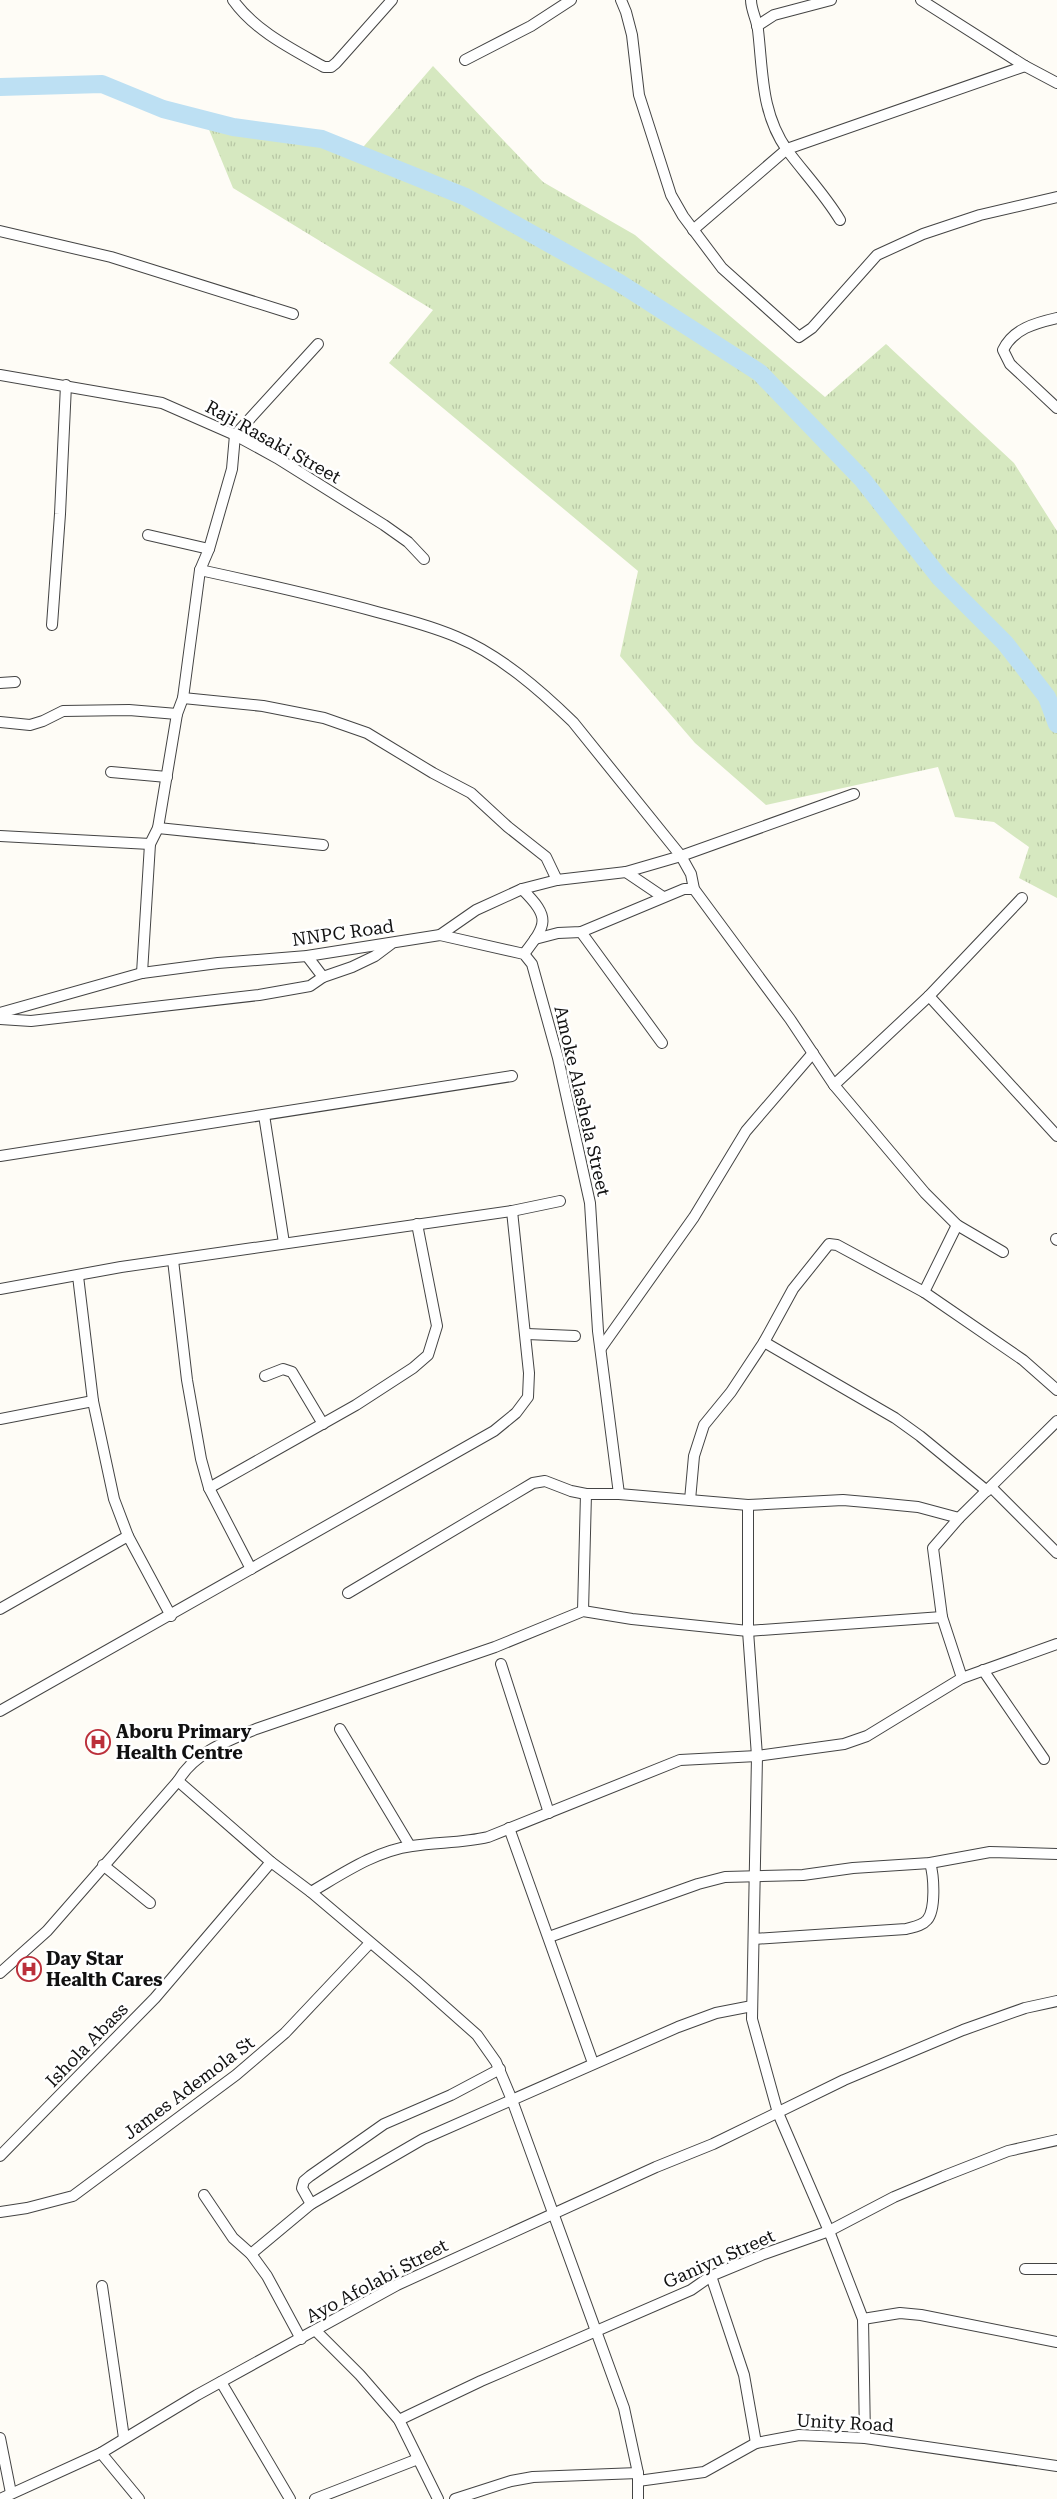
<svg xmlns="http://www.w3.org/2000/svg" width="1057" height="2499" font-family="'Roboto Serif',serif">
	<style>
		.grass { fill: url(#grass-tufts) }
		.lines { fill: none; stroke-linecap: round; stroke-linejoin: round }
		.river { stroke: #bde0f3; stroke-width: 18 }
		.minor-casing { stroke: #444; stroke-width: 12 }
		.minor { stroke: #fff; stroke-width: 10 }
		.labels { text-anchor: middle; stroke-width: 5; stroke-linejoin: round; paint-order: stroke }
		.street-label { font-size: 18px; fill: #111; stroke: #fff }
		.poi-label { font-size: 18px; font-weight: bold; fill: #111; stroke: #fff; text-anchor: start }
	</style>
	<defs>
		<pattern id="grass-tufts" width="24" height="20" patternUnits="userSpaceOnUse" patternTransform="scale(1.25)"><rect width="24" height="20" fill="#d6e8c0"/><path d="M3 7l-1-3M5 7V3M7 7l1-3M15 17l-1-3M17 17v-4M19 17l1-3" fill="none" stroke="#b7c6a4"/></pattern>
	</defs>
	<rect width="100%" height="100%" fill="#fefcf6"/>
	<polygon class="grass" points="433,66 543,182 635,235 825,397 886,344 1014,463 1057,531 1057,898 1019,878 1029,847 994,822 955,817 938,767 766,805 695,743 620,656 638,571 389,363 433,310 233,188 203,115 358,153"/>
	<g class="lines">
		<polyline class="river" points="0,87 102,84 163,109 233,127 322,139 466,197 618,282 760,373 862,479 940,578 1005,643 1047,697 1057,724"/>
		<defs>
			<g id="minor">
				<path d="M233,0C255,31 292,49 324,67H331L336,63L392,0"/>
				<polyline points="621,0 626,12 632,35 639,95 671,195 683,216 722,268 799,337 812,328 877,255 923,234 980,215 1057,197"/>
				<path d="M751,0C751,10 757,20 758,30C763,73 761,113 787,150C805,174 825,195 840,220"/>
				<polyline points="921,0 1025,66 1057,83"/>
				<polyline points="757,26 774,15 831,0"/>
				<polyline points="465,60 531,26 571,0"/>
				<polyline points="693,230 787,149 1025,66"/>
				<polyline points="0,231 111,257 293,314"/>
				<path d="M1057,318C1035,323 1013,329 1003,350L1010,364L1057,408"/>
				<polyline points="0,375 162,403 235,435 277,458 384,525 408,542 424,559"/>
				<polyline points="148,535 209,549"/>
				<path d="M200,570C260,583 319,596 377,612C404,619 431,626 457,637C500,655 540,690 573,722L681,856L691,874L694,889L790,1019L834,1085L925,1193L957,1225L1003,1252"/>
				<polyline points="52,625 60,514 66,385"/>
				<polyline points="0,683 15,682"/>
				<polyline points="183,698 263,706 324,718 367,733 433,773 471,793 508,827 546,857 557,880"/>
				<polyline points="0,722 30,725 43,721 63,711 129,710 177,714"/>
				<polyline points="111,772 167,777"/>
				<polyline points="158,828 323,845"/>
				<polyline points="0,836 150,844"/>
				<polyline points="626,872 663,897"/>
				<path d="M522,889C551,918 547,924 524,954"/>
				<polyline points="581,932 662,1043"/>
				<polyline points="440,935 524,954 532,964 558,1058 590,1203 598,1331 619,1494"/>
				<polyline points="535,939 558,933 581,932 684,889 694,889"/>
				<polyline points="307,956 323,977"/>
				<polyline points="142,973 150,844 158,828 177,714 183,698 200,570 209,549 232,469 235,435 318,344"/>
				<polyline points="929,996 1057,1136"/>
				<polyline points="0,1013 142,973 218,963 307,956 440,935 476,910 522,889 557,880 626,872 681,856 854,794"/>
				<polyline points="0,1019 31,1021 259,995 310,986 323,977 352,967 375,956 391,944"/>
				<polyline points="834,1085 929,996 1022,898"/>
				<polyline points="264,1115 284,1243"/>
				<polyline points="0,1156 512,1076"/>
				<polyline points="1056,1239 1057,1240"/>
				<polyline points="173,1260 187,1380 201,1459 209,1488 251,1569"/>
				<polyline points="78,1276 93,1401 114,1499 128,1536 171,1616"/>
				<polyline points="0,1289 121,1267 512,1211 560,1201"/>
				<polyline points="924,1292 957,1225"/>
				<polyline points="527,1334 575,1336"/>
				<polyline points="764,1342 895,1418 920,1436 987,1491"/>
				<polyline points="601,1348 694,1217 746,1131 813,1053"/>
				<polyline points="265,1376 283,1369 292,1372 323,1424"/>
				<polyline points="0,1419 93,1401"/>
				<polyline points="991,1487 1057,1553"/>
				<polyline points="209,1488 356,1405 413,1368 428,1355 437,1326 417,1224"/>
				<polyline points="690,1500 694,1456 704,1425 731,1392 764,1342 793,1289 829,1244 837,1245 924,1292 1023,1360 1057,1390"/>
				<polyline points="748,1505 748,1631 757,1756 752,2019 778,2113 829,2231 863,2319 865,2438"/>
				<polyline points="348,1593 533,1483 545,1481 571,1491 586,1494 619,1494 748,1505 843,1500 877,1503 918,1507 959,1518"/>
				<polyline points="0,1609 128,1536"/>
				<polyline points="583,1611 586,1494"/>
				<polyline points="501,1664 549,1813"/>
				<polyline points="983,1670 1044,1759"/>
				<polyline points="962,1678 942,1617 933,1548 959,1518 1057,1421"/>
				<polyline points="0,1711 494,1431 516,1413 528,1397 529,1373 512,1211"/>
				<polyline points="340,1729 410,1846"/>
				<polyline points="178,1781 271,1862 311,1892 415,1980 477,2035 496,2062 512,2100 624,2408 638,2473 638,2499"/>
				<polyline points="509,1828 593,2063"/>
				<polyline points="103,1865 150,1903"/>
				<path d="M311,1892C342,1874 375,1851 412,1846C437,1842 463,1843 488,1837L680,1760L757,1756L844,1744L867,1736L962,1678L1057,1644"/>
				<polyline points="549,1937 698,1884 725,1877 803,1875 853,1868 930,1863 990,1852 1057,1854"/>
				<path d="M754,1939L906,1929C913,1927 922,1926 927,1920C936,1910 934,1876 930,1863"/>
				<path d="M0,1973L47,1931L178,1781C194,1753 227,1741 256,1729L495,1647L583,1611L632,1619L748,1631L942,1617"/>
				<polyline points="0,2156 155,1998 271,1862"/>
				<polyline points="204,2195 233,2238 251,2254 267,2276 301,2339"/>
				<polyline points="311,2204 302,2188 304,2181 310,2176 384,2124 451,2095 500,2069"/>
				<polyline points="0,2212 27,2208 73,2196 236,2075 285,2033 369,1944"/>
				<polyline points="251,2254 311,2204 423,2139 678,2027 716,2013 752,2006"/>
				<polyline points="1025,2269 1057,2269"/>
				<polyline points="711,2276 744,2375 756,2443"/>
				<polyline points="102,2286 124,2438"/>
				<polyline points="863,2319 900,2313 921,2315 1057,2342"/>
				<polyline points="316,2331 360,2375 399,2420 438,2499"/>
				<polyline points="221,2382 290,2499"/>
				<polyline points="399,2420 481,2381 691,2290 711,2276 764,2254 829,2231 894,2197 944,2176 1008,2151 1057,2140"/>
				<polyline points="0,2438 11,2493"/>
				<polyline points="101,2453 139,2499"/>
				<polyline points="638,2481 704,2472 756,2443 799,2435 865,2438 1057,2466"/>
				<polyline points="0,2499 101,2453 197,2395 397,2285 656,2167 713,2144 844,2080 963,2030 1025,2008 1057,2001"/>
				<polyline points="315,2499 418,2459"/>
				<polyline points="455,2499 511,2481 533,2477 638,2473"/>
			</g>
		</defs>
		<use href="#minor" class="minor-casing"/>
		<use href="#minor" class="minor"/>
	</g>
	<defs>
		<symbol id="hospital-ring" viewBox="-11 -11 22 22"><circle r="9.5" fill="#fff" stroke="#bb2f3a" stroke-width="1.5"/><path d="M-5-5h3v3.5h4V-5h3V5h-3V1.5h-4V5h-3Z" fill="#bb2f3a"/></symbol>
	</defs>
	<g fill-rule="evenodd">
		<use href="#hospital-ring" x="84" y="1728" width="28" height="28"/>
		<use href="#hospital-ring" x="15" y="1955" width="28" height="28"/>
	</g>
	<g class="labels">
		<g class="street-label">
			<text transform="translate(273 442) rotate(29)" y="6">Raji Rasaki Street</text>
			<text transform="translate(343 933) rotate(-8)" y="6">NNPC Road</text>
			<text transform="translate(582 1101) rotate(77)" y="6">Amoke Alashela Street</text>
			<text transform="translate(87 2045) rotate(-46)" y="6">Ishola Abass</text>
			<text transform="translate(189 2088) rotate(-37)" y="6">James Ademola St</text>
			<text transform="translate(719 2259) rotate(-24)" y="6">Ganiyu Street</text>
			<text transform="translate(377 2281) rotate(-28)" y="6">Ayo Afolabi Street</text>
			<text transform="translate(845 2423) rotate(3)" y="6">Unity Road</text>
		</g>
		<g class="poi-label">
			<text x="116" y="1738">Aboru Primary<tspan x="116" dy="21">Health Centre</tspan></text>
			<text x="46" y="1965">Day Star<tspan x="46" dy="21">Health Cares</tspan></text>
		</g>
	</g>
</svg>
